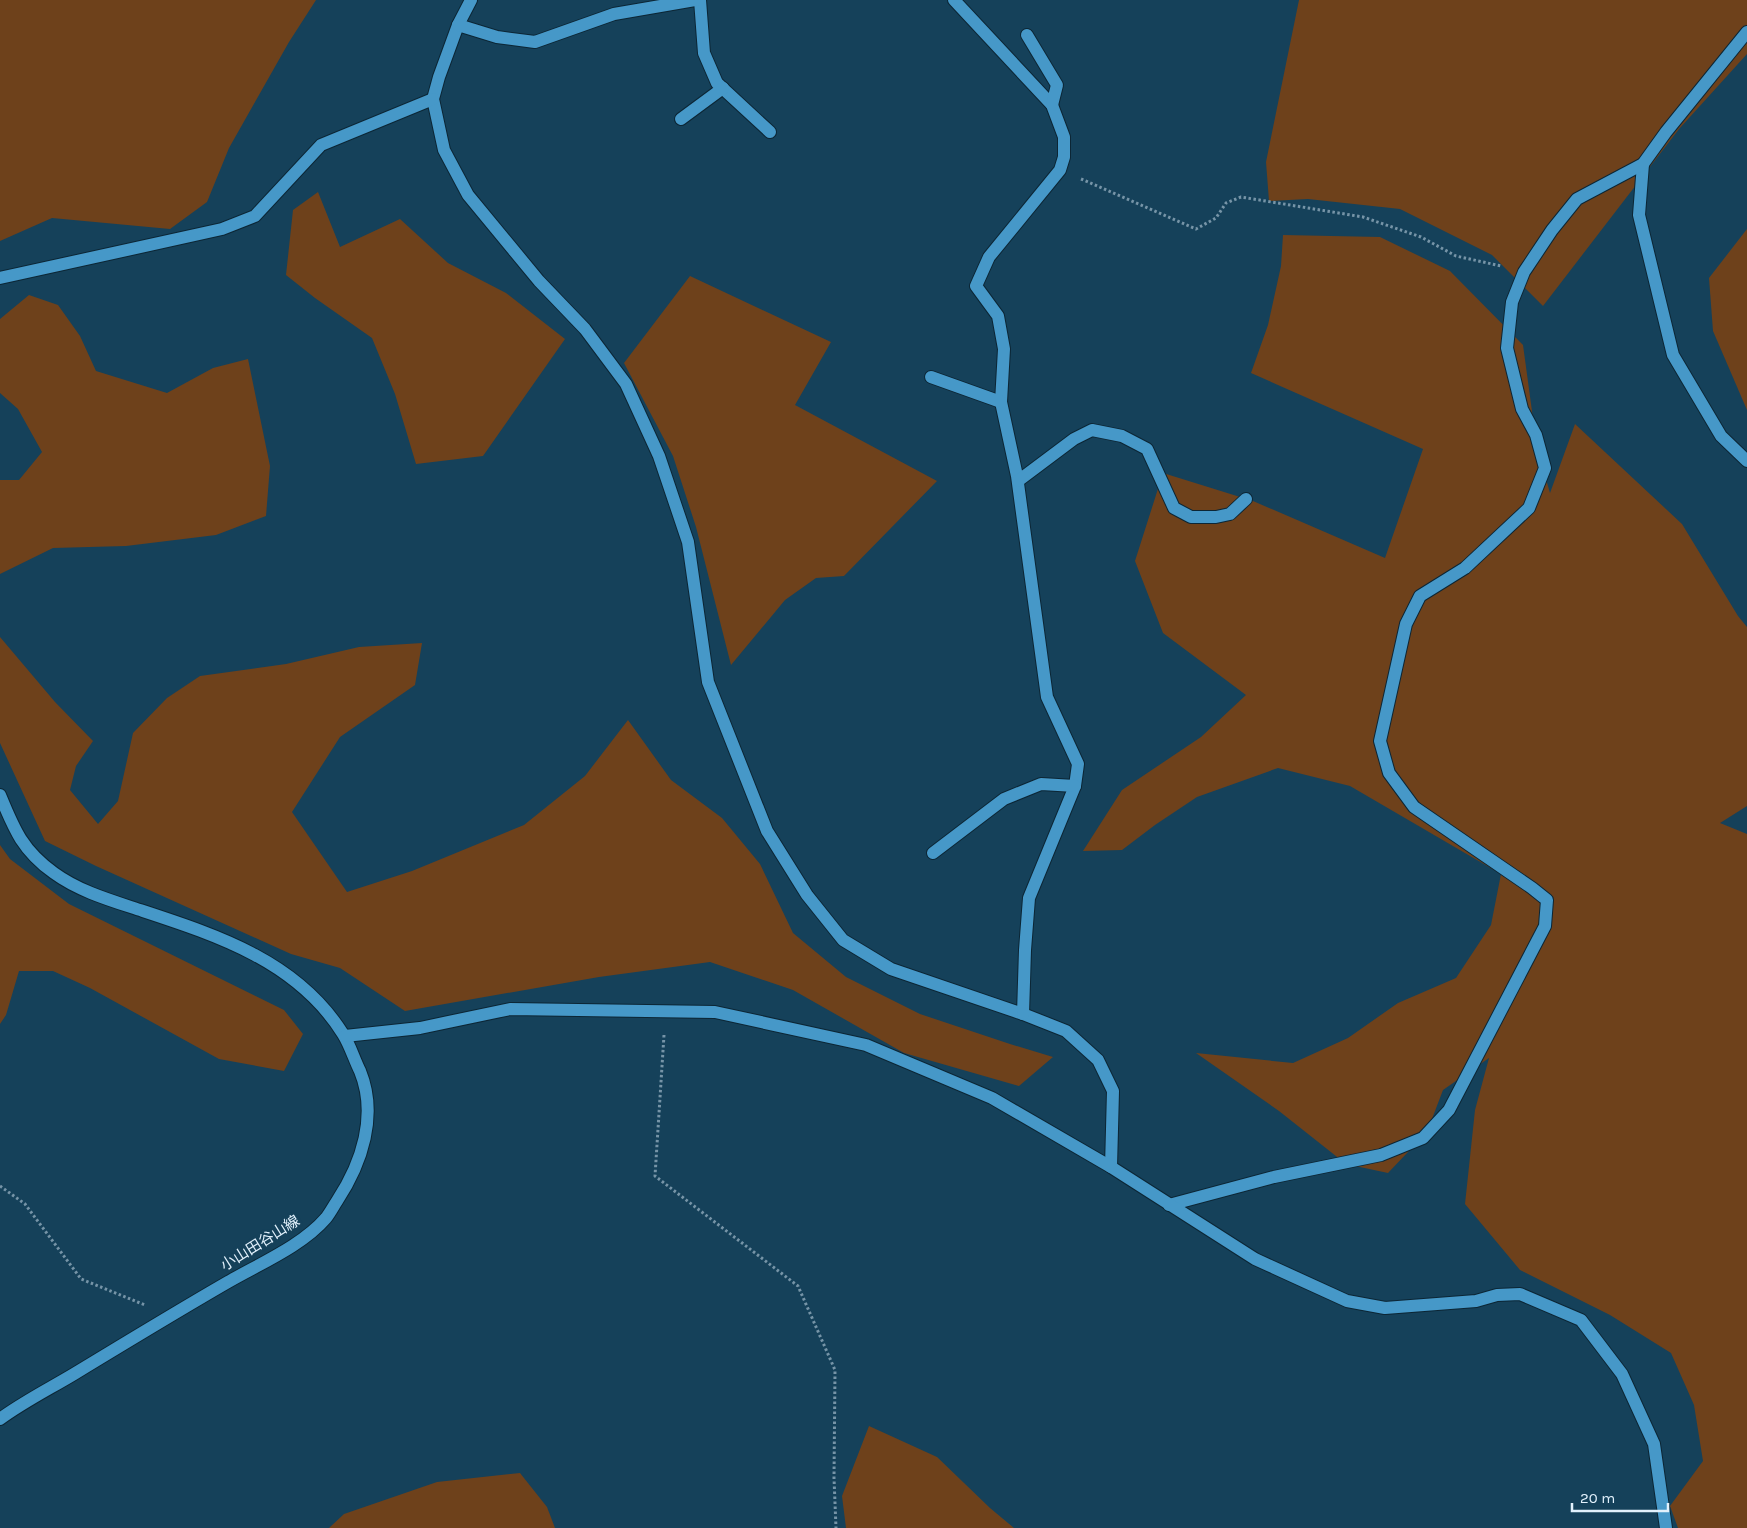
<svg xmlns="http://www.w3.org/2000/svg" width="1747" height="1528" font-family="Karla,'Noto Sans JP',sans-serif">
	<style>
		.green { fill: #6e411b }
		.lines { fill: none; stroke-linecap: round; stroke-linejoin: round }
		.street-casing { stroke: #0c2635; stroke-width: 14 }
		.secondary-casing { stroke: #0c2635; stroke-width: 14 }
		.path { stroke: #7694a7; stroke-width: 3; stroke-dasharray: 2.5 2.5; stroke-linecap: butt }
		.street { stroke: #4698c8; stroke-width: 12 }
		.secondary { stroke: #4698c8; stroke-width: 12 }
		.labels { text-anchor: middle; stroke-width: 5; stroke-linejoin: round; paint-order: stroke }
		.street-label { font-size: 15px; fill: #e2f1fc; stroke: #15415a }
	</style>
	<rect width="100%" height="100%" fill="#15415a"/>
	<g class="green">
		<polygon points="0,0 316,0 289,42 229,148 207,202 170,229 52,218 0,241"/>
		<polygon points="1299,0 1747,0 1747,54 1679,129 1543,306 1492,255 1400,209 1308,199 1269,201 1266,162"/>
		<polygon points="318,192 340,247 400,219 448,263 506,293 565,339 483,456 416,464 395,394 372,338 315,298 286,275 293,210"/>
		<polygon points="1747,229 1747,410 1713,331 1709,278"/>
		<polygon points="1283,235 1380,237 1450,271 1523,345 1537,448 1550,493 1575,424 1682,524 1738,616 1747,627 1747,806 1720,823 1747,834 1747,1528 1678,1528 1670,1506 1703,1461 1694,1405 1671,1353 1610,1315 1520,1270 1465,1204 1475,1110 1489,1058 1443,1090 1427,1132 1388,1173 1346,1164 1279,1111 1196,1053 1293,1063 1348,1038 1398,1003 1456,978 1491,925 1501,874 1350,786 1278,768 1197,797 1155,825 1122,850 1083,851 1122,790 1201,737 1246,695 1163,633 1135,561 1163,473 1253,501 1385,558 1423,449 1251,373 1268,325 1281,266"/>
		<polygon points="690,276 831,342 795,405 937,481 844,576 816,578 785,600 731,665 696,527 673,456 624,363"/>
		<polygon points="29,295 58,305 80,336 96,371 167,393 213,368 248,359 270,466 266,516 216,535 126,546 53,548 0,574 0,480 19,480 42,452 18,409 0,393 0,319"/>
		<polygon points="0,637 55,702 93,741 76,766 70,790 98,824 118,801 133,733 167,698 200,676 286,664 359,647 422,643 415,685 340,737 292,812 347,892 412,871 524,825 585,776 628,720 671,780 722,818 760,864 793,933 846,977 920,1014 1010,1044 1053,1057 1019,1086 904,1053 793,990 710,962 599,977 405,1011 340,968 291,954 96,866 45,841 0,743"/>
		<polygon points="0,845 10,859 69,904 284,1010 303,1034 284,1071 219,1059 90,988 53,971 19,971 6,1015 0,1024"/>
		<polygon points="869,1426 937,1457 990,1508 1014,1528 846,1528 842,1496"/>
		<polygon points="520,1473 547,1507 555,1528 329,1528 344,1514 437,1482"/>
	</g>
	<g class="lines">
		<defs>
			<g id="street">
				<polyline points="471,0 458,25 439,77 433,99 444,150 468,195 539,281 585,329 626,384 659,456 688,542 708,682 767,831 807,895 843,940 891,969 1023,1014 1066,1031 1098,1060 1113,1091 1111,1167"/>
				<polyline points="700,0 704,53 717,83 770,132"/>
				<polyline points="954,0 1052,105 1064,137 1064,157 1060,170 989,257 976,286 998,316 1004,349 1001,402 1017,476 1047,697 1078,764 1075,786 1029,898 1025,950 1023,1014"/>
				<polyline points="458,25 497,37 535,42 614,14 695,0"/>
				<polyline points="1027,35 1057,85 1052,105"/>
				<polyline points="681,119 723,88"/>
				<polyline points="1643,164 1639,215 1673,355 1721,436 1747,461"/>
				<polyline points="0,278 222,229 255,216 321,145 433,99"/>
				<polyline points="931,377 1001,402"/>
				<polyline points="1018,481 1074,439 1092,430 1122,436 1147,449 1174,508 1191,517 1216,517 1230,514 1246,499"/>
				<polyline points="933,853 1004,799 1041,784 1075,786"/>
				<polyline points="1169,1205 1274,1177 1381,1155 1423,1138 1449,1110 1545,926 1547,900 1532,888 1414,807 1389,773 1380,741 1406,624 1420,596 1465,568 1529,508 1545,468 1536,435 1522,409 1507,348 1512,302 1524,272 1552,230 1577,199 1643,164 1666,132 1747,32"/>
			</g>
			<g id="secondary">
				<path d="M0,795C14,829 22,850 54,873C80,892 113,901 143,911C219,936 298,962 343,1034C350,1045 354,1059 360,1071C378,1115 362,1163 337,1201C333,1207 330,1213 326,1218C302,1246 259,1264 228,1282C176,1312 125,1343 74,1374C49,1389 23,1402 0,1419"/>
				<polyline points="345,1036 420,1028 510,1009 715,1012 866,1045 992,1098 1111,1167 1255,1259 1347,1301 1385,1308 1476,1301 1497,1295 1520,1294 1581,1320 1622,1374 1654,1444 1666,1528"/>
			</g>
		</defs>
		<use href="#street" class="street-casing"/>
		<use href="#secondary" class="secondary-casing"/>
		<g class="path">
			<polyline points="1081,179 1196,229 1216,218 1226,203 1241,197 1363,217 1421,237 1456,256 1501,266"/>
			<polyline points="664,1035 655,1176 798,1286 835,1370 834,1478 836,1528"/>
			<polyline points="0,1186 25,1204 81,1279 145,1305"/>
		</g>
		<use href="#street" class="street"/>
		<use href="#secondary" class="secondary"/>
	</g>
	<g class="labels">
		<g class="street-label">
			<text transform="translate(260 1243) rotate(-32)" y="5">小山田谷山線</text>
		</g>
	</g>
	<path d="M1572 1503v8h96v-8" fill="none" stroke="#e2f1fc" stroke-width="2.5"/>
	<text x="1580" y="1503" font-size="15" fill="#e2f1fc" stroke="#15415a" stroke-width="4" paint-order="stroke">20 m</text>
</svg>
